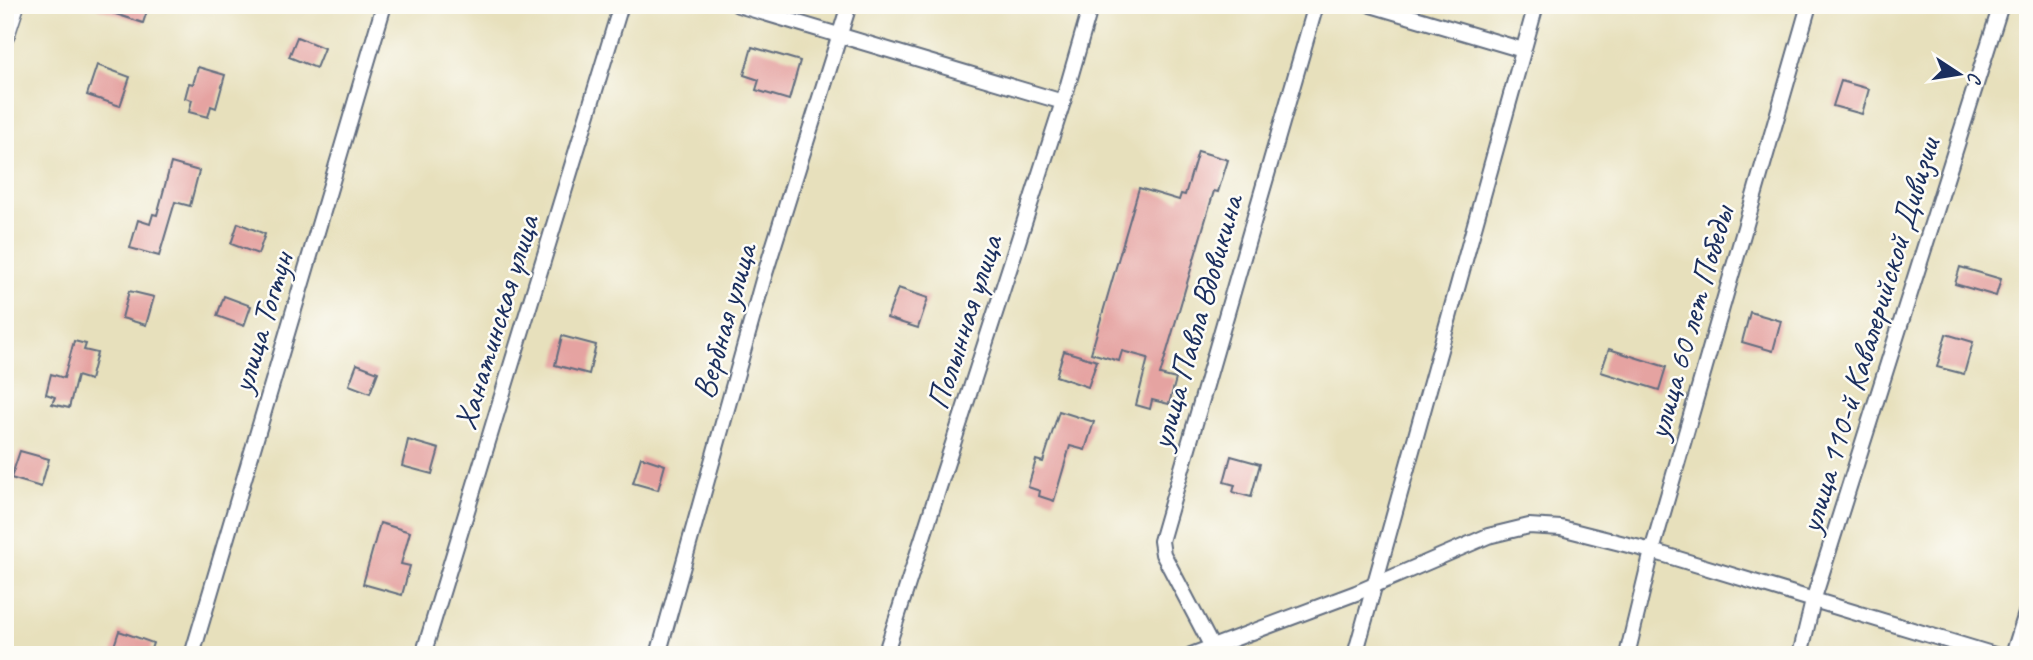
<svg xmlns="http://www.w3.org/2000/svg" width="2033" height="660" font-family="Caveat,sans-serif">
	<style>
		.building { fill: #e5a3a1 }
		.lines { fill: none; stroke-linecap: round; stroke-linejoin: round }
		.minor-casing { stroke: #626d7f; stroke-width: 18 }
		.tertiary-casing { stroke: #626d7f; stroke-width: 21 }
		.minor { stroke: #fff; stroke-width: 14 }
		.tertiary { stroke: #fff; stroke-width: 18 }
		.labels { text-anchor: middle; stroke-width: 5; stroke-linejoin: round; paint-order: stroke }
		.street-label { font-size: 33px; fill: #1b2f5e; stroke: #fdfcf7 }
	</style>
	<rect width="100%" height="100%" fill="#fdfcf7"/>
	<filter id="ink" filterUnits="userSpaceOnUse"><feTurbulence type="fractalNoise" baseFrequency=".0143" numOctaves="2"/><feDisplacementMap in="SourceGraphic" scale="14" xChannelSelector="R" yChannelSelector="G"/><feConvolveMatrix kernelMatrix="1 2 1 2 8 2 1 2 1" color-interpolation-filters="sRGB"/></filter>
	<filter id="wash" filterUnits="userSpaceOnUse"><feTurbulence type="fractalNoise" baseFrequency=".00686" numOctaves="4" result="noise"/><feDisplacementMap in="SourceGraphic" scale="28" xChannelSelector="R" yChannelSelector="G"/><feGaussianBlur stdDeviation="1.57" result="paint"/><feColorMatrix in="noise" values="0 0 0 0 0 0 0 0 0 0 0 0 0 0 0 0 0 1.4 0 .05"/><feComposite in="paint" operator="in"/></filter>
	<g filter="url(#wash)">
		<rect width="100%" height="100%" fill="#e7e0bc"/>
		<g id="blocks">
			<g class="building">
				<polygon points="97,5 149,5 143,23 97,8"/>
				<polygon points="297,37 324,48 316,68 289,57"/>
				<polygon points="752,47 800,61 789,100 756,90 759,80 744,75"/>
				<polygon points="97,65 130,77 120,106 87,95"/>
				<polygon points="198,67 225,75 216,108 211,106 208,117 189,112 192,100 185,98 189,83 193,84"/>
				<polygon points="1841,81 1869,89 1862,114 1833,106"/>
				<polygon points="1198,151 1228,160 1218,192 1214,191 1160,375 1176,379 1169,404 1152,400 1150,409 1136,405 1148,358 1122,351 1119,361 1091,353 1139,188 1179,200 1181,194 1185,195"/>
				<polygon points="171,163 199,171 190,206 175,202 159,256 130,248 138,220 150,224 153,214 157,215"/>
				<polygon points="238,223 265,234 258,254 231,244"/>
				<polygon points="1960,267 2001,279 1996,296 1955,284"/>
				<polygon points="898,288 928,298 918,328 887,318"/>
				<polygon points="129,291 154,297 146,325 122,318"/>
				<polygon points="224,296 251,306 244,326 217,316"/>
				<polygon points="1750,312 1781,321 1773,351 1742,342"/>
				<polygon points="1946,334 1973,342 1964,374 1937,367"/>
				<polygon points="562,336 596,345 589,374 555,365"/>
				<polygon points="74,341 86,344 84,350 97,353 90,380 77,376 69,408 52,404 55,397 46,394 51,374 64,378"/>
				<polygon points="1609,349 1666,367 1659,390 1601,372"/>
				<polygon points="1064,351 1097,361 1088,387 1056,376"/>
				<polygon points="357,364 378,372 370,393 349,385"/>
				<polygon points="1059,411 1094,422 1085,450 1070,446 1054,501 1039,496 1040,491 1028,487 1036,460 1043,462"/>
				<polygon points="408,440 439,449 432,474 402,466"/>
				<polygon points="20,451 49,459 41,487 11,478"/>
				<polygon points="1231,456 1260,464 1251,497 1233,492 1235,485 1224,482"/>
				<polygon points="641,457 665,465 658,490 633,483"/>
				<polygon points="380,523 410,532 401,564 410,566 402,595 363,584"/>
				<polygon points="119,631 153,643 149,655 111,655"/>
			</g>
		</g>
	</g>
	<g filter="url(#ink)">
		<use href="#blocks" fill-opacity="0" stroke="#626d7f" stroke-width="2"/>
		<g class="lines">
			<defs>
				<g id="minor">
					<polyline points="738,5 1063,102"/>
					<polyline points="1371,5 1523,50"/>
					<polyline points="1212,647 1163,554 1161,541 1316,5"/>
					<polyline points="192,655 384,5"/>
					<polyline points="423,655 621,5"/>
					<polyline points="658,655 763,280 849,5"/>
					<polyline points="885,655 1063,102 1091,5"/>
					<polyline points="1191,655 1356,593 1488,536 1529,526 1561,528 1652,551 1995,655"/>
					<polyline points="1355,655 1536,5"/>
					<polyline points="1627,655 1652,551 1809,5"/>
					<polyline points="1800,655 1813,601 2001,5"/>
					<polyline points="2013,655 2028,607"/>
				</g>
				<polyline id="tertiary" points="5,36 15,5"/>
			</defs>
			<use href="#minor" class="minor-casing"/>
			<use href="#tertiary" class="tertiary-casing"/>
			<use href="#minor" class="minor"/>
			<use href="#tertiary" class="tertiary"/>
		</g>
	</g>
	<g class="labels">
		<g class="street-label">
			<text transform="translate(723 321) rotate(-74)" y="12">Вербная улица</text>
			<text transform="translate(261 322) rotate(-73)" y="12">улица Тогтун</text>
			<text transform="translate(495 322) rotate(-73)" y="12">Ханатинская улица</text>
			<text transform="translate(963 322) rotate(-72)" y="12">Полынная улица</text>
			<text transform="translate(1195 322) rotate(-74)" y="12">улица Павла Вдовикина</text>
			<text transform="translate(1689 322) rotate(-74)" y="12">улица 60 лет Победы</text>
			<text transform="translate(1868 335) rotate(-73)" y="12">улица 110-й Кавалерийской Дивизии</text>
		</g>
	</g>
	<rect width="2033" height="660" fill="none" stroke="#fdfcf7" stroke-width="28"/>
	<g transform="translate(1959 74) rotate(102)" stroke="#fdfcf7" stroke-width="5" paint-order="stroke">
	<path d="M0-5L12 26L0 18L-12 26Z" fill="#1b2f5e"/>
	<text y="-10" font-size="19" font-weight="bold" text-anchor="middle" fill="#1b2f5e">С</text>
	</g>
</svg>
